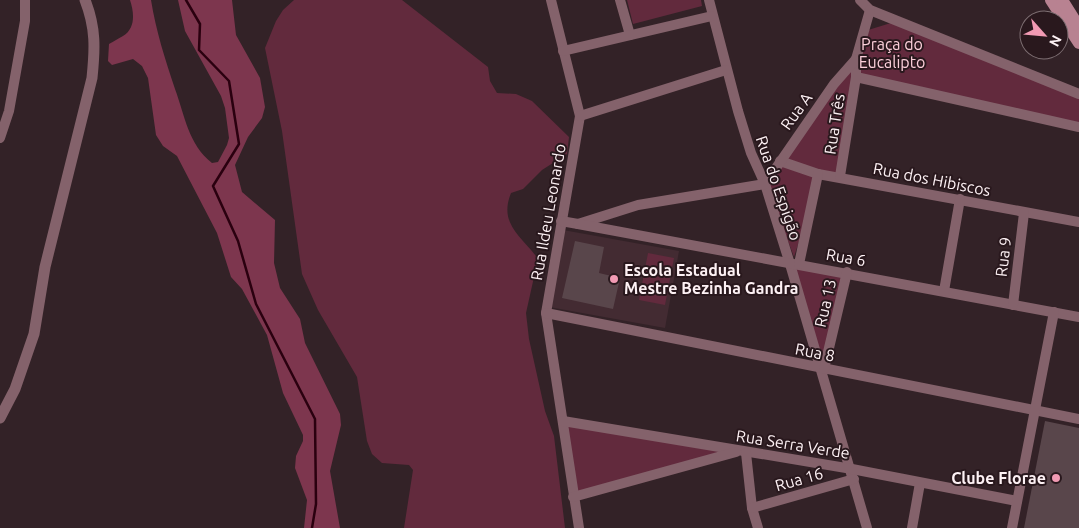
<svg xmlns="http://www.w3.org/2000/svg" width="1079" height="528" font-family="Ubuntu,sans-serif">
	<style>
		.built { fill: #432b32 }
		.green { fill: #622a3d }
		.forest { fill: #7d364e }
		.lines { fill: none; stroke-linecap: round; stroke-linejoin: round }
		.stream { stroke: #2a000f; stroke-width: 2.5 }
		.building { fill: #59464b }
		.minor { stroke: #84626b; stroke-width: 10 }
		.tertiary { stroke: #84626b; stroke-width: 11 }
		.secondary { stroke: #b88291; stroke-width: 12 }
		.poi-dot { fill: #f19ab3; stroke: #29181d; stroke-width: 2 }
		.labels { text-anchor: middle; stroke-width: 4; stroke-linejoin: round; paint-order: stroke }
		.park-label { font-size: 16px; fill: #fccfda; stroke: #29181d }
		.street-label { font-size: 16px; fill: #fdf1f4; stroke: #29181d }
		.poi-label { font-size: 16px; font-weight: bold; fill: #fdf1f4; stroke: #29181d; text-anchor: start }
	</style>
	<rect width="100%" height="100%" fill="#332227"/>
	<polygon class="built" points="563,230 679,251 665,328 549,307"/>
	<g class="green">
		<path d="M294,0H402L488,67L490,81L497,93L516,94L532,101L569,137L567,154L542,170L523,189L511,193C498,225 523,237 538,259L526,313L529,339L545,411L554,436L565,528H404L413,470L409,465L382,463L372,454L367,441L357,377L318,310L302,274L282,131L265,48L276,21L283,10Z"/>
		<polygon points="627,0 701,0 702,6 633,24"/>
		<polygon points="894,22 1079,94 1079,126 859,76 857,62 865,31"/>
		<polygon points="855,60 836,175 782,160"/>
		<polygon points="784,162 816,175 807,217 794,257 767,185"/>
		<polygon points="648,253 674,258 665,305 639,300"/>
		<polygon points="792,265 846,273 822,368"/>
		<polygon points="565,422 726,451 574,495"/>
	</g>
	<path class="forest" d="M130,0H151C156,31 165,59 175,89C185,116 188,144 212,163L218,162L227,145L229,138L225,108L221,96L185,31L178,0H232L236,35L260,78L265,107L262,118L248,137L235,165L242,192L275,220L274,263L280,288L300,319L305,343L340,414L341,425L330,471L340,528H304L307,500L295,468L296,456L303,441V435L283,393L267,335L242,289L231,277L217,233L177,156L163,146L156,135L148,78L142,66L133,59L112,65L108,61L109,44C114,41 118,39 123,36C136,28 134,12 130,0Z"/>
	<g class="lines">
		<polyline class="stream" points="186,0 200,24 199,50 229,81 239,144 213,186 238,241 256,304 315,419 316,504 312,528"/>
	</g>
	<g class="building">
		<polygon points="575,241 604,247 599,273 620,278 613,309 562,298"/>
		<polygon points="1045,421 1079,428 1079,528 1024,528"/>
	</g>
	<g class="lines">
		<g class="minor">
			<polyline points="551,0 580,116 546,313 579,528"/>
			<polyline points="620,0 630,35"/>
			<polyline points="709,0 738,111 751,153 765,184 790,264 867,528"/>
			<polyline points="860,0 870,10 1079,94"/>
			<polyline points="563,51 712,16"/>
			<polyline points="856,77 1079,127"/>
			<polyline points="580,116 726,70"/>
			<polyline points="0,138 9,111 25,21 25,0"/>
			<polyline points="780,161 818,174 1079,222"/>
			<polyline points="840,176 856,77 856,59 870,10"/>
			<polyline points="561,221 578,224 638,205 765,184 834,84 856,59"/>
			<polyline points="578,224 1079,317"/>
			<polyline points="799,264 818,174"/>
			<polyline points="944,291 960,199"/>
			<polyline points="1013,305 1024,213"/>
			<polyline points="546,313 1079,419"/>
			<polyline points="824,369 847,272"/>
			<polyline points="563,421 852,469 1017,501"/>
			<polyline points="746,453 752,508 758,528"/>
			<polyline points="573,497 736,452"/>
			<polyline points="752,508 854,479"/>
			<polyline points="912,528 920,483"/>
			<polyline points="1012,528 1054,312"/>
		</g>
		<path class="tertiary" d="M0,418L15,389L34,334L45,267L92,78C95,49 96,28 85,0"/>
		<g class="secondary">
			<polyline points="1051,0 1079,43"/>
			<polyline points="1062,0 1079,27"/>
		</g>
	</g>
	<g class="poi-dot">
		<circle cx="614" cy="279" r="5"/>
		<circle cx="1056" cy="478" r="5"/>
	</g>
	<g class="labels">
		<g class="park-label">
			<text x="892" y="50">Praça do<tspan x="892" dy="18">Eucalipto</tspan></text>
		</g>
		<g class="street-label">
			<text transform="translate(796 111) rotate(-54)" y="6">Rua A</text>
			<text transform="translate(834 124) rotate(-81)" y="6">Rua Três</text>
			<text transform="translate(932 179) rotate(11)" y="6">Rua dos Hibiscos</text>
			<text transform="translate(779 188) rotate(71)" y="6">Rua do Espigão</text>
			<text transform="translate(548 212) rotate(-80)" y="6">Rua Ildeu Leonardo</text>
			<text transform="translate(846 257) rotate(10)" y="6">Rua 6</text>
			<text transform="translate(1003 257) rotate(-83)" y="6">Rua 9</text>
			<text transform="translate(825 303) rotate(-77)" y="6">Rua 13</text>
			<text transform="translate(815 352) rotate(11)" y="6">Rua 8</text>
			<text transform="translate(793 444) rotate(9)" y="6">Rua Serra Verde</text>
			<text transform="translate(799 479) rotate(-16)" y="6">Rua 16</text>
		</g>
		<g class="poi-label">
			<text x="624" y="276">Escola Estadual<tspan x="624" dy="18">Mestre Bezinha Gandra</tspan></text>
			<text x="1046" y="484" text-anchor="end">Clube Florae</text>
		</g>
	</g>
	<g transform="translate(1044 35) rotate(117)"><circle r="24" fill="#29181d" stroke="#7e6f73"/>
	<path d="M0-4L9 19L0 12L-9 19Z" fill="#f19ab3"/>
	<text y="-8" font-size="14" font-weight="bold" text-anchor="middle" fill="#fdf1f4">N</text>
	</g>
</svg>
